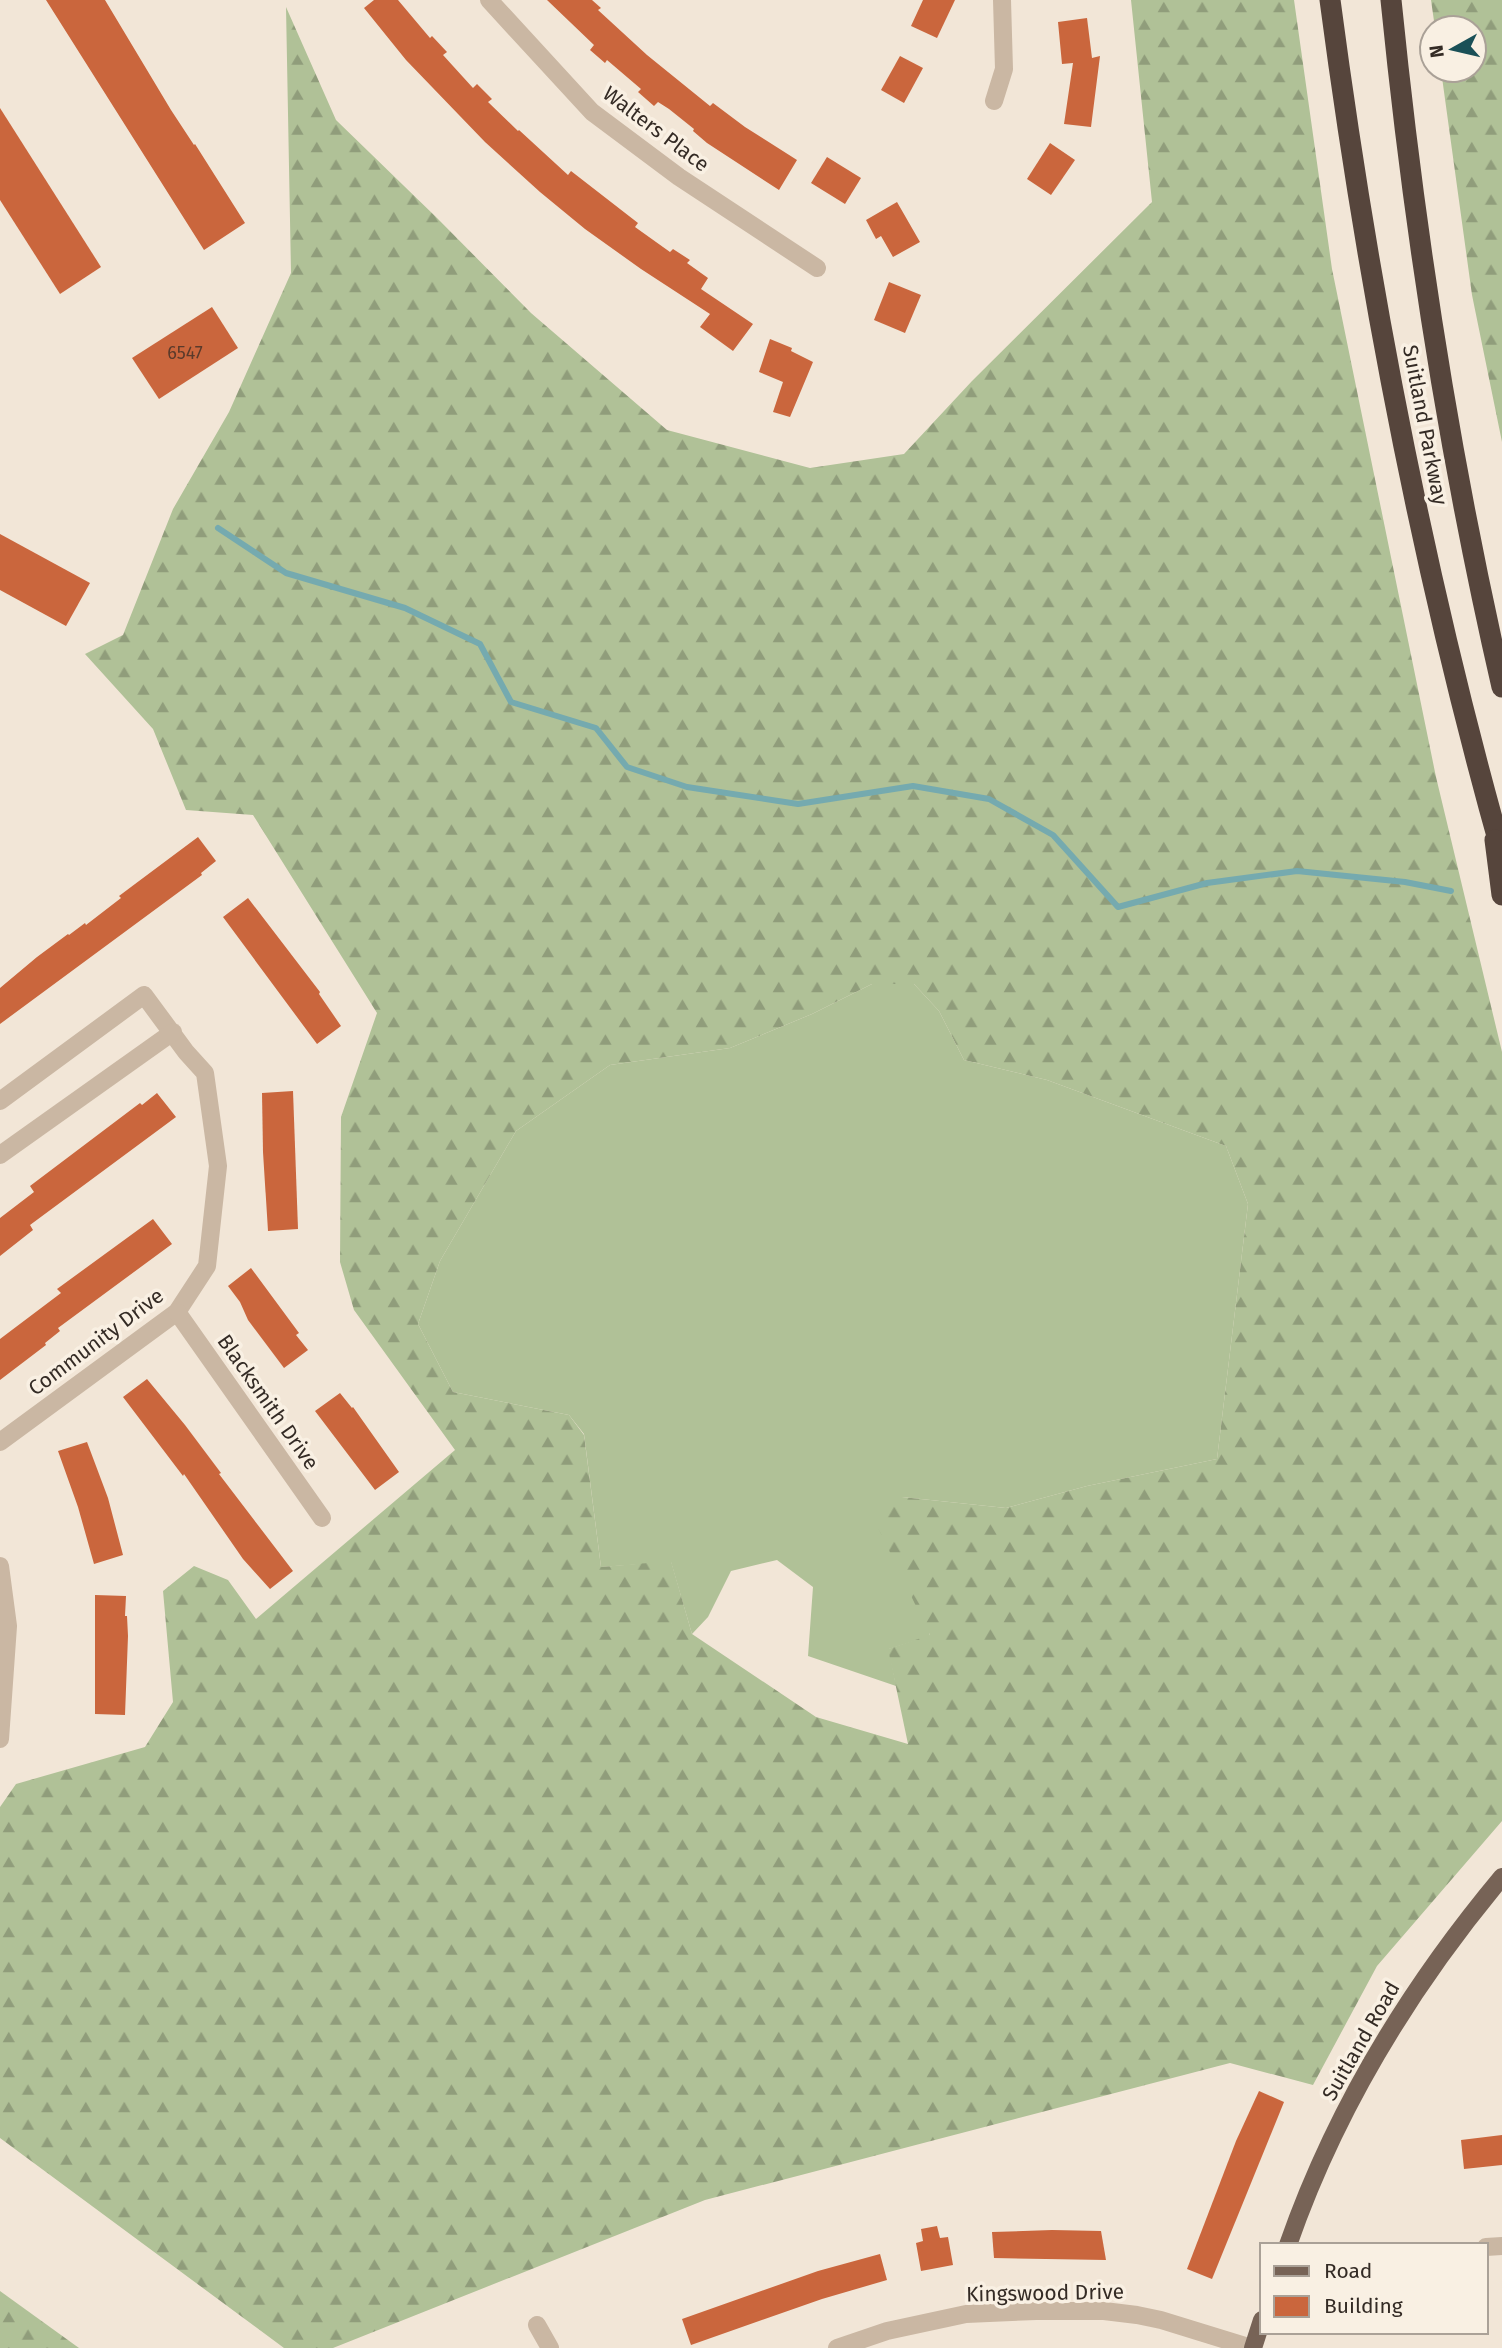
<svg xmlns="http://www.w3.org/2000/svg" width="1502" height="2348" font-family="'Fira Sans',sans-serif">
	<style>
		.grass { fill: #b0c197 }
		.forest { fill: url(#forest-firs); fill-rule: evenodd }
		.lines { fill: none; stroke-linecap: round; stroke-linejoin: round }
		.stream { stroke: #75aaaf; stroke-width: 6 }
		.building { fill: #ca663d }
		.minor { stroke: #cab7a3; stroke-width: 18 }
		.major { stroke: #776356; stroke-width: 18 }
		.highway { stroke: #56453c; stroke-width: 21 }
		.labels { text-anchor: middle; stroke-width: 7; stroke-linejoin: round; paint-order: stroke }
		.number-label { font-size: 18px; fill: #5a3a2b }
		.street-label { font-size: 21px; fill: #342b25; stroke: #f9f0e3 }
	</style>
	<defs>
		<pattern id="forest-firs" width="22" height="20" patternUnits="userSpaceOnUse" patternTransform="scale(1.75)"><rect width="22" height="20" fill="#b0c197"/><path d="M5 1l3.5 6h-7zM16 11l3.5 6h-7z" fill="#909d7b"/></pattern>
	</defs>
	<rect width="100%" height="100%" fill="#f2e6d7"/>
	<polygon class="grass" points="872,984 914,984 939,1011 964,1060 1047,1080 1226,1146 1248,1204 1217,1459 1087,1486 1006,1508 902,1497 930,1636 889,1649 896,1686 808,1656 813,1587 777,1560 731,1571 708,1617 692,1634 671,1562 601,1567 584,1434 569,1415 453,1392 418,1324 440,1261 516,1131 610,1065 730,1048 812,1014"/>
	<g class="forest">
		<path d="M1131,0H1294L1332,269L1436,777L1502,1052V1821L1377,1966L1313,2085L1230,2063L705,2200L333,2348H284L0,2138V1807L16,1784L145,1747L173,1702L163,1591L194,1566L228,1580L256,1619L455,1450L354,1310L340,1262L341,1117L377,1013L253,815L186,810L153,729L85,654L123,635L173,509L229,412L291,273L286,7L336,120L437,218L531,313L667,430L810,468L904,454L972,381L1152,202ZM872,984H914L939,1011L964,1060L1047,1080L1226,1146L1248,1204L1217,1459L1087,1486L1006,1508L902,1497L869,1509L930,1635L888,1649L908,1744L816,1717L692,1634L671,1561L601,1567L584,1435L569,1415L453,1392L418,1324L440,1261L516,1131L610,1065L730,1048L812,1014Z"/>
		<polygon points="1431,0 1502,0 1502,442 1472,295 1441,70 1474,70 1474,28 1435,28"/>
		<polygon points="0,2291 79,2348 0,2348"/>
	</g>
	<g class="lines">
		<polyline class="stream" points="218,528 286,573 405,608 480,644 511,702 596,728 627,767 687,787 798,804 913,786 989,799 1053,835 1118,907 1207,883 1297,871 1405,882 1451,891"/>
	</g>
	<g class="building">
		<polygon points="46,0 105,0 171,110 194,145 195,144 245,223 204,250"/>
		<polygon points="374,0 398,0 430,38 432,36 447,52 443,55 473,88 477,84 492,99 488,102 518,131 519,130 568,175 571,171 638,223 635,227 670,252 673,249 690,260 687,263 708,278 701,289 753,324 733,351 700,327 710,314 641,269 585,229 540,192 485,142 406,60 364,8"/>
		<polygon points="547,0 592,0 601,8 598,10 647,55 710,106 713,103 745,127 797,160 779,190 707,143 693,131 694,129 669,109 658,102 654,106 638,92 641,89 607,60 605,63 590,50 594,45"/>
		<polygon points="923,0 955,0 937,38 911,26"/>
		<polygon points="1087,18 1092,58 1100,56 1091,127 1064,124 1073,63 1062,64 1058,22"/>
		<polygon points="900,56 923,68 904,103 881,90"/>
		<polygon points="0,108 101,267 60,294 0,200"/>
		<polygon points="1050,143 1075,160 1051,195 1027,179"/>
		<polygon points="827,157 861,178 845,204 811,183"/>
		<polygon points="897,202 920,242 893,257 881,236 876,239 866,220"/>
		<polygon points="889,282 921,295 905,333 874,320"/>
		<polygon points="212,307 238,348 159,399 132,358"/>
		<polygon points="770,339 792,348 791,351 813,362 790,417 773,412 783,382 759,372"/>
		<polygon points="0,534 90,583 66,626 0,590"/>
		<polygon points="198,837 216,861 201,873 202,875 0,1024 0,988 37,957 68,934 69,935 85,923 86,925 121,898 119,896 135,884"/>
		<polygon points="248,898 320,992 319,994 341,1026 317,1044 223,917"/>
		<polygon points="293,1091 298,1229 268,1231 263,1152 262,1093"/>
		<polygon points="157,1093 176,1117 30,1225 33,1230 0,1256 0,1218 34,1192 30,1186 140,1103 142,1105"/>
		<polygon points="153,1219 172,1244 58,1328 60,1331 45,1343 46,1345 0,1380 0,1339 61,1293 57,1289"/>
		<polygon points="251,1268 299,1333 296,1335 308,1350 284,1368 248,1320 240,1302 228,1286"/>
		<polygon points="147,1379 185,1425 221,1473 219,1474 293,1571 270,1589 243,1559 184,1474 183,1476 123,1397"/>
		<polygon points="340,1393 352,1408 353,1407 399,1472 375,1490 315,1411"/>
		<polygon points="87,1442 108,1498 123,1555 94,1564 78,1507 58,1451"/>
		<polygon points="95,1595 126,1596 125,1616 127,1616 128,1636 125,1715 95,1714"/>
		<polygon points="1259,2091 1284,2102 1212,2279 1187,2269 1236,2141"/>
		<polygon points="1502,2135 1502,2165 1464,2169 1461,2140"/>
		<polygon points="937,2226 940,2238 948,2237 953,2265 921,2271 916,2243 923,2241 921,2229"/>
		<polygon points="1052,2230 1101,2231 1106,2260 994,2258 992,2232"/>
		<polygon points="880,2254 887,2280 822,2299 691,2345 682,2319 818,2271"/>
	</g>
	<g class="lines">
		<g class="minor">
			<polyline points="489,0 592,112 679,177 817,268"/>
			<polyline points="994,101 1004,69 1002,0"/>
			<polyline points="0,1101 144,995 186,1052 205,1073 218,1166 207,1266 177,1312 0,1442"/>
			<polyline points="0,1155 173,1032"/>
			<polyline points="177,1312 322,1518"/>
			<polyline points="0,1566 8,1626 0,1739"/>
			<polyline points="1486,2247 1502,2246"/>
			<polyline points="537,2325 550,2348"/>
			<polyline points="837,2348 887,2331 966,2314 1036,2311 1104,2311 1137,2315 1161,2320 1252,2348"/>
		</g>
		<g class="major">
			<path d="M1288,2245C1335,2110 1411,1986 1502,1877"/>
			<polyline points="1253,2348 1262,2320"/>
		</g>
		<g class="highway">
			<path d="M1330,0C1368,288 1423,574 1502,854"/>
			<path d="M1391,0C1414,231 1450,461 1502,687"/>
			<polyline points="1495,840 1502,895"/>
		</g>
	</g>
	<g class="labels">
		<g class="number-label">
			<text x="185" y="359">6547</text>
		</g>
		<g class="street-label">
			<text transform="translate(656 129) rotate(37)" y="7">Walters Place</text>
			<text transform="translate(1425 425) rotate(79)" y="7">Suitland Parkway</text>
			<text transform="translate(96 1342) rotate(-37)" y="7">Community Drive</text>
			<text transform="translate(268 1402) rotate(55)" y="7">Blacksmith Drive</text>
			<text transform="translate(1361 2041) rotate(-60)" y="7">Suitland Road</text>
			<text transform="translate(1045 2293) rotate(-1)" y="7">Kingswood Drive</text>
		</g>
	</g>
	<rect x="1260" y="2243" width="228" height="91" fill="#f9f0e3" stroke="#aaa197" stroke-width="2"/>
	<rect x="1274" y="2266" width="35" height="10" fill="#776356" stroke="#aaa197" stroke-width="2"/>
	<text x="1324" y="2278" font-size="21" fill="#342b25">Road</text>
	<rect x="1274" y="2296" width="35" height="21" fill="#ca663d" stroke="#aaa197" stroke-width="2"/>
	<text x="1324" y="2313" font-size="21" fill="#342b25">Building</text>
	<g transform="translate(1453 49) rotate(262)"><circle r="33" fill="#f9f0e3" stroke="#aaa197" stroke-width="2"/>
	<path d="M0-5L12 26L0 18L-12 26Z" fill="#1a5057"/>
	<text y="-10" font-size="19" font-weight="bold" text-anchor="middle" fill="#342b25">N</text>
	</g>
</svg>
